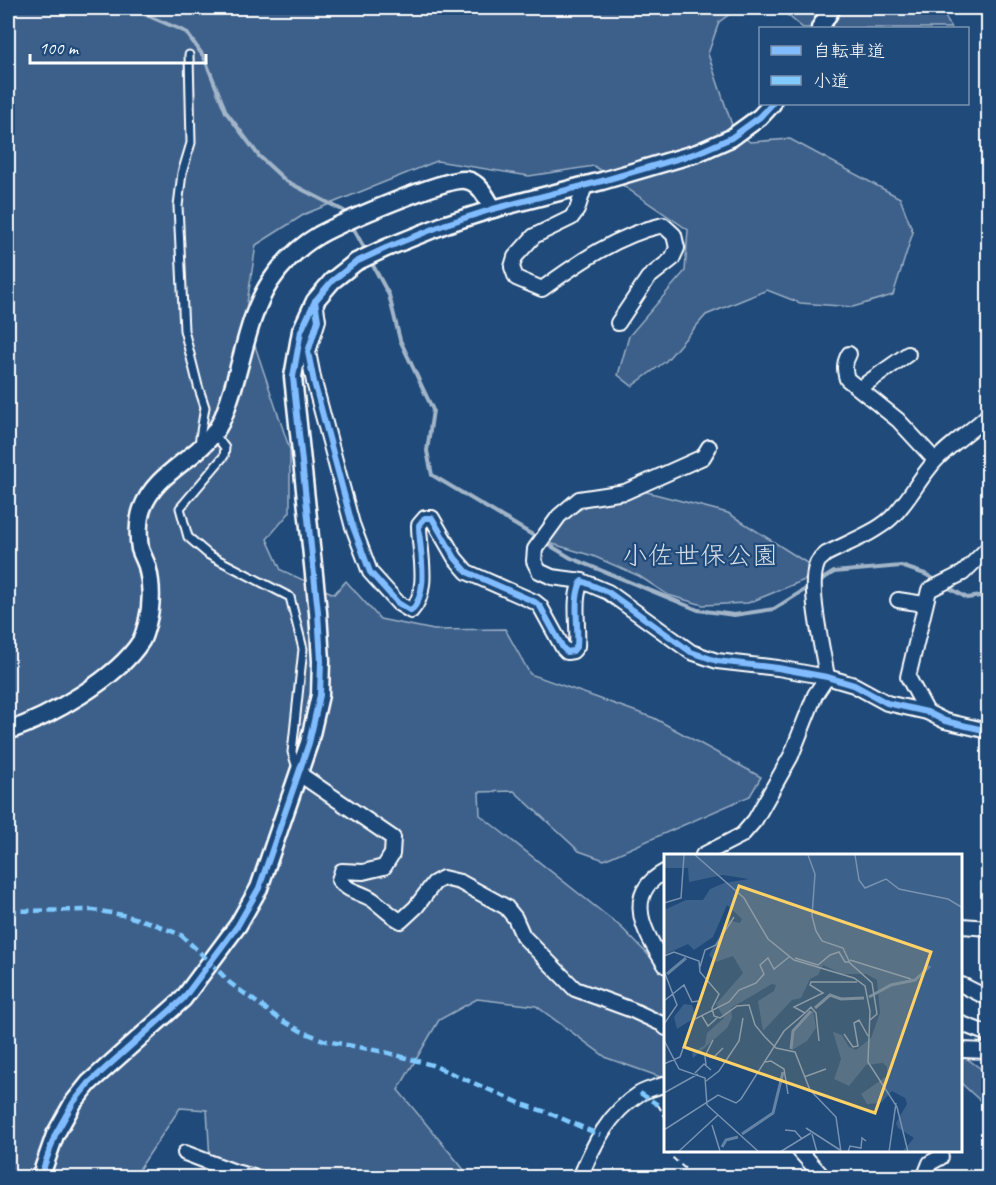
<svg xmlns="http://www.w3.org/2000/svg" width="996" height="1185" font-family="Caveat,'Klee One',sans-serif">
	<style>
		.green { fill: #3c618b; stroke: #9eb0c5; stroke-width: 1.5 }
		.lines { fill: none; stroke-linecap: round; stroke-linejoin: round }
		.stream { stroke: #a3b5c8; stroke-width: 4 }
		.service-casing { stroke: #fff; stroke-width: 11 }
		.minor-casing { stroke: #fff; stroke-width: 18 }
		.tertiary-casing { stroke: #fff; stroke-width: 21 }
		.path { stroke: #fff; stroke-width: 2; stroke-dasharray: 6 4.5; stroke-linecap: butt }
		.service { stroke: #1f4a7a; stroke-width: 7 }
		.minor { stroke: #1f4a7a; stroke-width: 14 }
		.tertiary { stroke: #1f4a7a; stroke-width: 16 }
		.quiet { stroke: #80caff; stroke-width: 4.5; stroke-dasharray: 9 4.5; stroke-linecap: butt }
		.cycleway-casing { stroke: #1f4a7a; stroke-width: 10 }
		.cycleway { stroke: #80bcff; stroke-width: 6 }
		.labels { text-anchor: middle; stroke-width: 4.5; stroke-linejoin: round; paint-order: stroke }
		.park-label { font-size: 26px; fill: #d8dfe8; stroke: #1f4a7a }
		.inset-river { fill: none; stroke: #6583a4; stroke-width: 3 }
		.inset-road { fill: none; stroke: #7992af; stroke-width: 1.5 }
		.view { fill: #ffd166; fill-opacity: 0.15; stroke: #ffd166; stroke-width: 3 }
		.inset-edge { fill: none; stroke: #fff; stroke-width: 3 }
	</style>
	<rect width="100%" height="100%" fill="#1f4a7a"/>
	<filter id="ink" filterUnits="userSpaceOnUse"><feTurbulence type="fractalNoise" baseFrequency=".0167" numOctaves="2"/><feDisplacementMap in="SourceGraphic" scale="12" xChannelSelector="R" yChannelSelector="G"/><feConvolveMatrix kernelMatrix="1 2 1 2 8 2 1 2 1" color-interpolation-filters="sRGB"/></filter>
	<g filter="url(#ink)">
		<g class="green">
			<polygon points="8,8 738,8 719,22 708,54 733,128 750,142 790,139 900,198 913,232 893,295 853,307 800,303 767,290 706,315 666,361 632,386 618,375 629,336 685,271 688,230 594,166 529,176 437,161 305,214 256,245 245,316 290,450 290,512 267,539 281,570 334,594 346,581 380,619 434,630 505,629 530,674 654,718 761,777 750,796 604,860 579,851 514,791 479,792 480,815 621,927 666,973 666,1079 607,1058 536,1006 477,999 439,1020 398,1090 466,1172 463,1177 211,1177 207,1110 180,1108 134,1177 8,1177"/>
			<polygon points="779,8 941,8 951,28 803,28"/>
			<polygon points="643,491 728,513 807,563 807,579 748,603 703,605 668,595 639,576 593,556 546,542 564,518 594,502"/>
			<polygon points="962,1055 988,1074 988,1108 962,1084"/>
		</g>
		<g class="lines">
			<g class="stream">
				<polyline points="130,8 186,32 204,57 226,112 259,156 286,181 344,211 347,216"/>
				<polyline points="352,226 367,253"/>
				<polyline points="370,260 389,295 400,340 433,410 427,451 432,475 571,558 698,610 734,615 774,609 809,587"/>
				<polyline points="818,582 834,572 901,566 925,574 939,582"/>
				<polyline points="946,586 967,598 988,595"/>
			</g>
			<defs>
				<g id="service">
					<polyline points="189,55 191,143 182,173 178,206 184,330 198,386 205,407 199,444"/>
					<polyline points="214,433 225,448 224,456 180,508 188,537 209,555 290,597 303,649 292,752 297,768"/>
				</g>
				<g id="minor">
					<path d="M585,185L577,210L571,218L534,236L515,257L512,267L516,278L542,289C579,262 618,235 663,225L674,235L677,248L672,259L648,278L618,323"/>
					<path d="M315,301L318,320L308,352L314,382L352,524L370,572L398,603L411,611C431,590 419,551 419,525L425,518H432L455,558L467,572L535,602L540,606L563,648L567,652L573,651L577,646C579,626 572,598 582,581L608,592L691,652L717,661L778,668L827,677L854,685L887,703L927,712L945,721L988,731"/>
					<path d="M849,354C844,363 844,369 847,379L898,420L935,460"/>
					<polyline points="860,388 908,354"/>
					<polyline points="582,581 552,577 539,571 534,561 535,549 559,516 579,499 625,492 703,457 709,447"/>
					<polyline points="898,600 924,604"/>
					<polyline points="927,712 908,677 929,590 963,573 988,548"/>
					<path d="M298,773L393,838L392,854L384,867L363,872L342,871L339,880C348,892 361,892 373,900C383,907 389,915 401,921L416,907L434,883L443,878L460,882L506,907L515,918L523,936L575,989L632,1010L662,1024L666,1028"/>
					<path d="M703,855L742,835L755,820L791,756L815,695L827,677C823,650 807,587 817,564C818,560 823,557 826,554C845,544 875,533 891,518C907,503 916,484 930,467C946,446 970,433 988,415"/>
					<path d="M666,871C621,894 645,935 666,966"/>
					<polyline points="962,926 988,928"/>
					<polyline points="962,985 988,998"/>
					<polyline points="962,1024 988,1034"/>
					<polyline points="962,1050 988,1051"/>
					<polyline points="799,1150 824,1178"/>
					<polyline points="185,1153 235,1172 259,1178"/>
					<path d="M580,1178C593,1145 609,1113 639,1094C647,1089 658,1087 666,1084"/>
					<polyline points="924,1178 930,1163 941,1157"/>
				</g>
				<g id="tertiary">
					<polyline points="820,28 832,8"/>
					<path d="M8,731C49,717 117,679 141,641C144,636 145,630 147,624C152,605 152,585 147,566C145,560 142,555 140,549C138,537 138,520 142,509C156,471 198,460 218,427C224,418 227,407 230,397C243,360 248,316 270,282C282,264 300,246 319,235C341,223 446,177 466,180C480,182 487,199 493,209"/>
					<polyline points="40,1178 55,1135 73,1103 89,1083 183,999 238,925 259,888 309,743 320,695 321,661 318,612 293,377 301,331 315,301 332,281 356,262 386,248 446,224 493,209 602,181 697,153 731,138 760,117 772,104"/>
				</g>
			</defs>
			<use href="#service" class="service-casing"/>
			<use href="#minor" class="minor-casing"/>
			<use href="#tertiary" class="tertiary-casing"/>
			<g class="path">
				<polyline points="658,1105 666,1118"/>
				<polyline points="668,1150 667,1153 696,1178"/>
			</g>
			<use href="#service" class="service"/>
			<use href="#minor" class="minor"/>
			<use href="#tertiary" class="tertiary"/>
			<g class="quiet">
				<polyline points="8,911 93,910 123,915 152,923 181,935 211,963 230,983 278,1018 301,1031 326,1041 385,1052 432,1065 522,1104 549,1113 600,1135"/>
				<polyline points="640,1093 658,1105"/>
			</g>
			<defs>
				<g id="cycleway">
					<path d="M315,301L318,320L308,352L314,382L352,524L370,572L398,603L411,611C431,590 419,551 419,525L425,518H432L455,558L467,572L535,602L540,606L563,648L567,652L573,651L577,646C579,626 572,598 582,581L608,592L691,652L717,661L778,668L827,677L854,685L887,703L927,712L945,721L988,731"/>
					<polyline points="40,1178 55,1135 73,1103 89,1083 183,999 238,925 259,888 309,743 320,695 321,661 318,612 293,377 301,331 315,301 332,281 356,262 386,248 446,224 493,209 602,181 697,153 731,138 760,117 772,104"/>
				</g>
			</defs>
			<use href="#cycleway" class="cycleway-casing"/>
			<use href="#cycleway" class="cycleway"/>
		</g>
	</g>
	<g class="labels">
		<g class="park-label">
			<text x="700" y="564">小佐世保公園</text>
		</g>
	</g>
	<g transform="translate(664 854)">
		<rect width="298" height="298" fill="#1f4a7a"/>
		<path d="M0,1H298V298H238L250,284L234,274L232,269L243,250L241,244L228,237L217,249L203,250L197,240L223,222V213L219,209L202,211L185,232L170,225L177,205L169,178L178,181L185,193L192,196L207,184L216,159L213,126L202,120H178L159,111L154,121L146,125L137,144L128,146L99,177L94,147L110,137L112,131L108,130L67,154L68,164L63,174L29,204L28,199L41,191L43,179L60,164L52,150L79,119L69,102L52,108L45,101L64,66L76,69L78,65L63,51L49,83L30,96L24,90L0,101V56L22,46H39L46,35L60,29L85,25L59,21L25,28L24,14H0ZM20,150L28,151L32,163L13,175L10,163ZM149,156L152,174L143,187L128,196L130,177Z" fill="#3c618b"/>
		<path class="inset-river" d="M3,120L22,104M205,143L227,131L251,126L266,112M151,154L166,141L177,145L200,144M127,195L129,177L147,157M78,280L109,259L119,218M58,293L62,286L74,283"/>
		<path class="inset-road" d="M31,1L80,44L104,85L130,106L190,124L201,132L206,157L204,208L233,253L244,298M144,1L151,20L148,62L152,77L158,87L179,94L186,109L208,129L213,160L206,166M191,1L195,26L201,34L222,25L235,35L284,45L299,54M0,49L17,44L20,1M0,102L10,98L35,107L36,118L55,140L48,154L50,162L56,164L73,152L85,151L91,171L101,183L112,194L131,198L146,236L172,263L177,298M131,104L154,111L166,101L175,98L181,108H185M186,106L247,125M36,113L41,96L52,91L70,63M0,117L13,151L0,170M0,147L20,131L28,148L34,147M141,159L147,153L152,159L155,187M38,162L44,172L53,164M180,180L189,193L194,192L190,169L195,166L204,182M0,186L15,215L41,224L43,251L95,298M43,202L49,204L59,194M101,208L107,207L120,215L124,240M0,210L16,203L29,166L65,148L75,136L92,129L100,120L96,111L104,104L110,115L125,103M42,211L41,202L49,186M31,219L40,210L47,216M140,223L162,215M42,227L55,217L75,187L79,164M0,239L34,220M48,271L56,297M142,274L176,296M0,276L54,241L72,249L77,245L120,177L141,159L130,153L159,139L146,131L147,128H193M121,276L131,277L138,285M148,280L153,298M14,298L54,261M116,298L147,279M184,298L186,292L197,294L198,284L202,287M225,298L232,249"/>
		<path class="view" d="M75,32L267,98L211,259L20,193Z"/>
		<rect width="298" height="298" class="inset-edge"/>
	</g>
	<rect width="996" height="1185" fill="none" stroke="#1f4a7a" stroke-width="30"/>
	<rect x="15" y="15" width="966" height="1155" fill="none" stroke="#fff" stroke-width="2" filter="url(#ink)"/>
	<rect x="759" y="27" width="210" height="78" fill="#1f4a7a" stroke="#7992af" stroke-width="1.5"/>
	<rect x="771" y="46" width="30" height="9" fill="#80bcff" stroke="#7992af" stroke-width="1.5"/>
	<text x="813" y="57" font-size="18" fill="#ffffff">自転車道</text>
	<rect x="771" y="76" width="30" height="9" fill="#80caff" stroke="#7992af" stroke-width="1.5"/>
	<text x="813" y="87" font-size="18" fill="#ffffff">小道</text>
	<path d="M30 54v9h176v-9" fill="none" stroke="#ffffff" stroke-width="3"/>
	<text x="39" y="54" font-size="18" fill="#ffffff" stroke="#1f4a7a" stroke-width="4.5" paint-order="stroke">100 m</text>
</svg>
